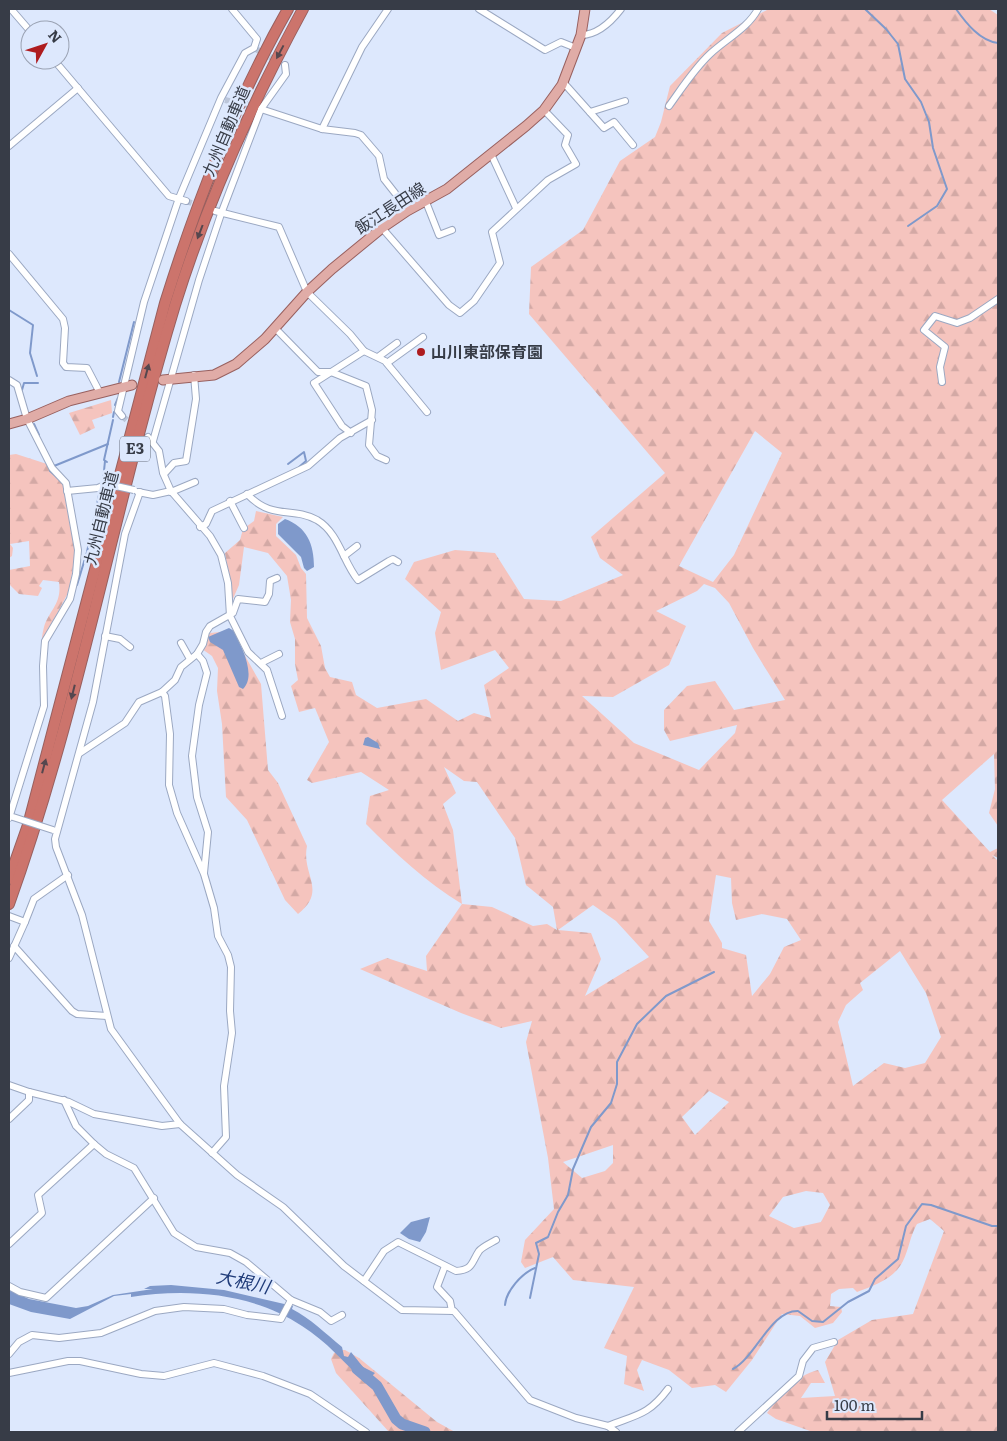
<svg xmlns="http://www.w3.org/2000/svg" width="1007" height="1441" font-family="Literata,'Noto Sans JP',serif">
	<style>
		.forest { fill: url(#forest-firs); fill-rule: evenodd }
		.water { fill: #7f99cb }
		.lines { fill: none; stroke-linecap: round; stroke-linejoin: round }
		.stream { stroke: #7f99cb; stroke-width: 2 }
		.river { stroke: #7f99cb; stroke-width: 11 }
		.minor-tunnel { stroke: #bcc6d9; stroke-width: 6; stroke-dasharray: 6 3; stroke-linecap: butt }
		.minor-casing { stroke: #9ba8c2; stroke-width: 8 }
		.major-casing { stroke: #98605f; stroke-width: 11 }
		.highway-casing { stroke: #98605f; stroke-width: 12 }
		.minor { stroke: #fff; stroke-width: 6 }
		.major { stroke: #e0aca7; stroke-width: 9 }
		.highway { stroke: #cc746c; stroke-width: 10 }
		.minor-bridge-casing { stroke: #9ba8c2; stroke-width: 8; stroke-linecap: butt }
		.minor-bridge { stroke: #fff; stroke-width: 6 }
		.oneway { fill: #55474e }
		.poi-dot { fill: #ae1c1f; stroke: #dde8fd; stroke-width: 2 }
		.labels { text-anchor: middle; stroke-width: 5; stroke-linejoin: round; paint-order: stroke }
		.shield { fill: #dde8fd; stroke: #69707e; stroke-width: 1 }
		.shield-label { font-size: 15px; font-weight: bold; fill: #373c47 }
		.street-label { font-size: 16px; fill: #373c47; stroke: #dde8fd }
		.poi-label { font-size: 16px; font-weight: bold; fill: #373c47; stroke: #dde8fd; text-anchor: start }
		.water-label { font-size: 18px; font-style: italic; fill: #213d7a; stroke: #dde8fd }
	</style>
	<defs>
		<pattern id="forest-firs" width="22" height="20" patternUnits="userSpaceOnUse" patternTransform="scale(1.25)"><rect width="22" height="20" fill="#f5c4be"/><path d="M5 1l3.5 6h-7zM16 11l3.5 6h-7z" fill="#d3a9a5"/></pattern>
	</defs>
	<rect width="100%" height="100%" fill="#dde8fd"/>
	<g class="forest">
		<path d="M769,9H989L998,15V826L989,813L995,789L994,754L942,800L990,852L998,848V858L992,855L998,861V1432H813L776,1419L767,1413C781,1394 795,1376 818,1370L825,1383H811L801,1398L835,1396L825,1362L838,1340L872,1320L913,1314L944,1231L930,1219L917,1224C910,1236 909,1249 903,1261C895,1278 874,1286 857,1292L853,1288L839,1289L831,1294L830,1306L841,1307L842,1312L833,1323L815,1328L800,1316L782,1314L752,1360L726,1392L715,1385L692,1388L669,1370L642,1360L637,1370L644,1391L624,1384L627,1356L604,1348L634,1287L573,1280L553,1257L525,1268L521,1262L525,1240L554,1209L548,1158L526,1042L532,1021L501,1028L461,1013L360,969L387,958L427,971L426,956L462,904C426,882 396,854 366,824L370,796L389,790L361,772L312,783L307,780L329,742L315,708L299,712L291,686L298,680L295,664V639L290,622L291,600L287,576L268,553L244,547L239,585L232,601L225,553L240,540L243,529L254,521L256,511L283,517L276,524V536L296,555L301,568L306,574L307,618L321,646L325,668L330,677L352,682L356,695L377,708L426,699L458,721L474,713L491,718L484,685L509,668L495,650L441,670L435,633L441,612L405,579L414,562L455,550L495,553L524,599L561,601L623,575L600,558L591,537L665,473L529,314L531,267L583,230L620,161L655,137L661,122L670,86L722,33ZM755,431L782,453L734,555L713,582L679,566ZM704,584L715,588L729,603L753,648L785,700L734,710L715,681L687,686L664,710V730L670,741L737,725L735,733L699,770L634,743L582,696L613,697L669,665L686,626L656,611L697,591ZM444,767L464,781L477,782L515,838L526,885L553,907L557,930L547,924L533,926L492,907L462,904L453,830L443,804L456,793ZM716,875L731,878L732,903L736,920L762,914L787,919L801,940L784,947L770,974L752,996L746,955L722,948V943L709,921ZM593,905L616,921L649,957L585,996L601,959L591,933L558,930ZM900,951L926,993L941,1037L925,1063L905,1068L884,1063L853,1086L838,1022L846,1005L863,990L860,983ZM709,1091L729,1102L695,1135L682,1117ZM613,1145V1163L605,1171L582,1178L563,1162ZM806,1191L823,1193L830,1205L821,1222L794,1228L769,1216L783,1197Z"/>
		<polygon points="111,400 112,413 92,420 95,428 80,435 69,413"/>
		<path d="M16,454L47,464L64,484L73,534L75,555L69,591L42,642V660C41,649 41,638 44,627C50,609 62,604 59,582L43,580L39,586L42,588L38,596L19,594L9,584V570L30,566L29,541L10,544L13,548L12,556L9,558V455Z"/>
		<path d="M231,631L261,684L268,770L278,783L307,846C301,875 328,890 298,914L285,900L247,820L226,797L222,724L217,691L218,668L212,656L202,649L210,633Z"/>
		<polygon points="339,1350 345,1350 359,1358 437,1422 455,1432 389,1432 336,1373 331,1359 334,1353"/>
	</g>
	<g class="water">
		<path d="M285,519C307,527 314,544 314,567L307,571L304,568L301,557L278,534V524Z"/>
		<path d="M229,628L234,631C241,646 257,675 243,689L239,687L223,650L210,642L208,637Z"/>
		<polygon points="368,737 378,743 380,749 363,745 365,738"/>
		<polygon points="430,1217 426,1232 420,1242 409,1239 400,1233 411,1222"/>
		<path d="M171,1285L224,1290L293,1306L292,1309C310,1318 326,1334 342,1347L344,1356L348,1357L351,1352L363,1367L375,1373L365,1383C345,1363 326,1341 302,1326C253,1293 188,1288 131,1297V1294L114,1296L70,1319L31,1312L9,1304V1290L29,1299L76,1308L88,1306L113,1295L153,1289H144L150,1286Z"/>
	</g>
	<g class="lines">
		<g class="stream">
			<polyline points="865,9 886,29 898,44 905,79 921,102 929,122 933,148 947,189 937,206 908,226"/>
			<path d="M956,9C966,23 980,41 998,43"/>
			<polyline points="9,310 33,325 30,353 37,376"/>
			<polyline points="119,382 134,322"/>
			<polyline points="22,390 24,383 38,383"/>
			<polyline points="115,405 118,398"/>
			<polyline points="113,417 114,412"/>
			<polyline points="34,424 39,435"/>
			<polyline points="107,462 104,460 113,420"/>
			<polyline points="53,464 54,466 108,444"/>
			<polyline points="288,464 304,452 306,461 299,467"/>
			<polyline points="50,471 58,478"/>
			<polyline points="103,481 105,461"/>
			<polyline points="77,585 87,552 100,490"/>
			<polyline points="530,1298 539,1254 536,1243 548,1237 558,1212 568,1195 573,1169 591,1127 611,1103 617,1084 617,1062 637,1024 666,996 714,972"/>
			<path d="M505,1305C506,1291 522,1273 535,1268"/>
			<path d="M733,1369C755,1358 771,1310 798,1311L812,1321L823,1322L848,1302L869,1291L875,1279L898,1259L906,1226L922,1204L931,1205L992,1226H998"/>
		</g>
		<polyline class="river" points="357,1369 377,1386 396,1419 402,1424 425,1432"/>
		<g class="minor-tunnel">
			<polyline points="254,48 279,62"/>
			<polyline points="225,100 255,107"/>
			<polyline points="186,201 212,210"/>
			<polyline points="122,416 135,427"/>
		</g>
		<defs>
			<g id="minor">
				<polyline points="11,9 30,31"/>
				<polyline points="479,9 545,50 561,42 576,48"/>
				<path d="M581,35C597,35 611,22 621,9"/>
				<polyline points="54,60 169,196 186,201"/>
				<polyline points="563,82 604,128 614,122 633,145"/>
				<path d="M669,106C682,88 694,69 710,54C726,39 748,28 758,9"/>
				<polyline points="261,109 322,129 355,133 361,135 379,156 384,179 395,193"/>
				<polyline points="590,112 625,101"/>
				<polyline points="322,129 362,47 388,9"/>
				<polyline points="9,146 78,88"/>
				<polyline points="491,154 516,208"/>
				<polyline points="426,202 439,235 452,230"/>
				<polyline points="215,211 279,227 307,292 350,334 364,351 385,361 427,412"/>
				<polyline points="382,228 449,305 460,313 474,301 500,263 492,232 548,180 576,164 565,145 568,135 544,110"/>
				<polyline points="9,254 63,319 65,328 63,363 66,367 87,368 100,393"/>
				<polyline points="275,328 318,372 331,372 366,386 372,410 369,445 377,456 386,460"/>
				<polyline points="378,357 397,343"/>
				<polyline points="387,363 423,337"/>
				<polyline points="9,380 17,385 27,419 52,468 66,483 78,550 76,574 70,599 45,641 43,666 44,706 9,818"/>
				<polyline points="942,382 940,367 945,347 924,330 935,316 957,323 970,318 998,299"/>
				<polyline points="122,416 118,411 144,302 179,198 221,98 245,53 254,48 257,39 232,9"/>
				<polyline points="351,433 342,426 314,383 364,351"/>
				<polyline points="148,437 159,451 163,473 171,491 210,536 221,555 228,583 230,616 248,652 267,670 282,716"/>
				<polyline points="153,441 199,280 221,214 261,109 286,74 285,65"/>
				<polyline points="164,474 174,463 186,461 196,399 194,375"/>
				<polyline points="67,491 98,488 107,484"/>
				<polyline points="138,492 153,495 171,491"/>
				<polyline points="140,492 125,534 93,702 55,839 56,847 82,915 111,1029 180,1124 237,1175 283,1207 344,1266 402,1310 454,1311 530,1400 576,1418 608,1426 616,1432"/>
				<polyline points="171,492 195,482"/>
				<path d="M247,494C273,521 291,506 317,520C339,533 343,562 358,580L389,561L393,559L398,562"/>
				<polyline points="230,501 244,528"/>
				<polyline points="200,527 206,524 212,511 308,466 340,438 372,420"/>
				<polyline points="344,556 357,546"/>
				<polyline points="105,636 120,639 130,647"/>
				<polyline points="181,643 190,659"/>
				<polyline points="197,654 203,661 207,673 199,705 192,756 197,797 208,832 204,873"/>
				<polyline points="261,663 279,654"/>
				<polyline points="162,692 165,696 170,734 169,785 177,813 204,874 214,908 218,936 228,955 231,967 230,1011 232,1033 224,1086 226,1137 212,1153"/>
				<polyline points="80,753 125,723 139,702 162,692 175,680 181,667 197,654 203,644 206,632 210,626 233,613 238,599 265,602 269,594 270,581 277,578"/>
				<polyline points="9,916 25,922 9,958"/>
				<polyline points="25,922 34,899 68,875"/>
				<polyline points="14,946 72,1011 77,1014 107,1016"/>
				<polyline points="9,1085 29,1092 69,1102 94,1114 162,1126 180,1124"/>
				<polyline points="64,1100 76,1126 94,1144 106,1154 134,1168 174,1233 196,1247 230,1253 246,1262 291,1300 320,1312 331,1321 342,1315"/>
				<polyline points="9,1119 29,1100 29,1092"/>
				<polyline points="9,1244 42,1213 38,1195 94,1144"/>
				<polyline points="445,1266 437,1287 450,1301 452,1311"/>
				<path d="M364,1281L384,1251L398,1242L456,1271C473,1270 471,1263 479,1251C482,1247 491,1243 496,1240"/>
				<polyline points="9,1286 20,1292 46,1298 154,1198"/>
				<polyline points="9,1354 19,1342 32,1335 59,1338 101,1333 155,1311 184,1307 224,1309 247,1315 281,1319 291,1300"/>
				<polyline points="9,1373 68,1361 80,1361 141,1374 164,1376 214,1363 263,1376 310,1394 366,1432"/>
				<path d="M608,1426C635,1415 648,1416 668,1389"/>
				<polyline points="738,1432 799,1376 803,1361 813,1348 834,1342"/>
			</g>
			<g id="major">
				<polyline points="163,380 214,375 236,364 265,339 307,292 332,269 382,228 407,211 447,189 526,126 544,110 562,85 581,35 585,9"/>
				<polyline points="9,424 27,419 69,401 132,385"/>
			</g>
			<g id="highway">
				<path d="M9,879L28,825L165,303C197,201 235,102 288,9"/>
				<path d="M9,904C79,709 115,503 175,305C207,202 252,103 303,9"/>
			</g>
		</defs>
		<use href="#minor" class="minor-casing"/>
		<use href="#major" class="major-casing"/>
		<use href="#highway" class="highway-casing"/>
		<use href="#minor" class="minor"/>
		<use href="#major" class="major"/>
		<use href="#highway" class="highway"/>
		<defs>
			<g id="minor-bridge">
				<polyline points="107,484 134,490"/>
				<polyline points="13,817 53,830"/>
			</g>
		</defs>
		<use href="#minor-bridge" class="minor-bridge-casing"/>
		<use href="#minor-bridge" class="minor-bridge"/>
	</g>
	<defs><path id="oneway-solid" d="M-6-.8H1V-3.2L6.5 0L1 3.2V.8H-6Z" transform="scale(1.25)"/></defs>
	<g class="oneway">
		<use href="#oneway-solid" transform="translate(280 52) rotate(118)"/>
		<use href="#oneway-solid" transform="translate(200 232) rotate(111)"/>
		<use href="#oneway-solid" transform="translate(147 371) rotate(-75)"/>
		<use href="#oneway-solid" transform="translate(73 692) rotate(104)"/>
		<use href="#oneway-solid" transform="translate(44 766) rotate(-75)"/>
	</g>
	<circle class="poi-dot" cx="421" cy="352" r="5"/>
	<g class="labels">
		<rect class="shield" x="120" y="436.5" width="30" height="25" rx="4"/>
		<g class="shield-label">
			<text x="135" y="454">E3</text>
		</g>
		<g class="street-label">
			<text transform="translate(226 131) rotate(-67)" y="6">九州自動車道</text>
			<text transform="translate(390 208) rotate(-33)" y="6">飯江長田線</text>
			<text transform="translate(101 518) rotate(-76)" y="6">九州自動車道</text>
		</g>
		<g class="poi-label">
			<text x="431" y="358">山川東部保育園</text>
		</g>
		<g class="water-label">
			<text transform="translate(243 1282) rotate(12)" y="6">大根川</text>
		</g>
	</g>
	<rect width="1007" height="1441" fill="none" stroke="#373c47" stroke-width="20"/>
	<g transform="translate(45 45) rotate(50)"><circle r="24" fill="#dde8fd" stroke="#9ba3b4"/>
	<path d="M0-4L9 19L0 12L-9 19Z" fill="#ae1c1f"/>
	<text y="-8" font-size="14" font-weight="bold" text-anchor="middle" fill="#373c47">N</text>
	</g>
	<path d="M827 1411v8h95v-8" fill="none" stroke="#373c47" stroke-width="2.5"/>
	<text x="834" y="1411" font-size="15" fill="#373c47" stroke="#dde8fd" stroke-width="4" paint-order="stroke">100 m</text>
</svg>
